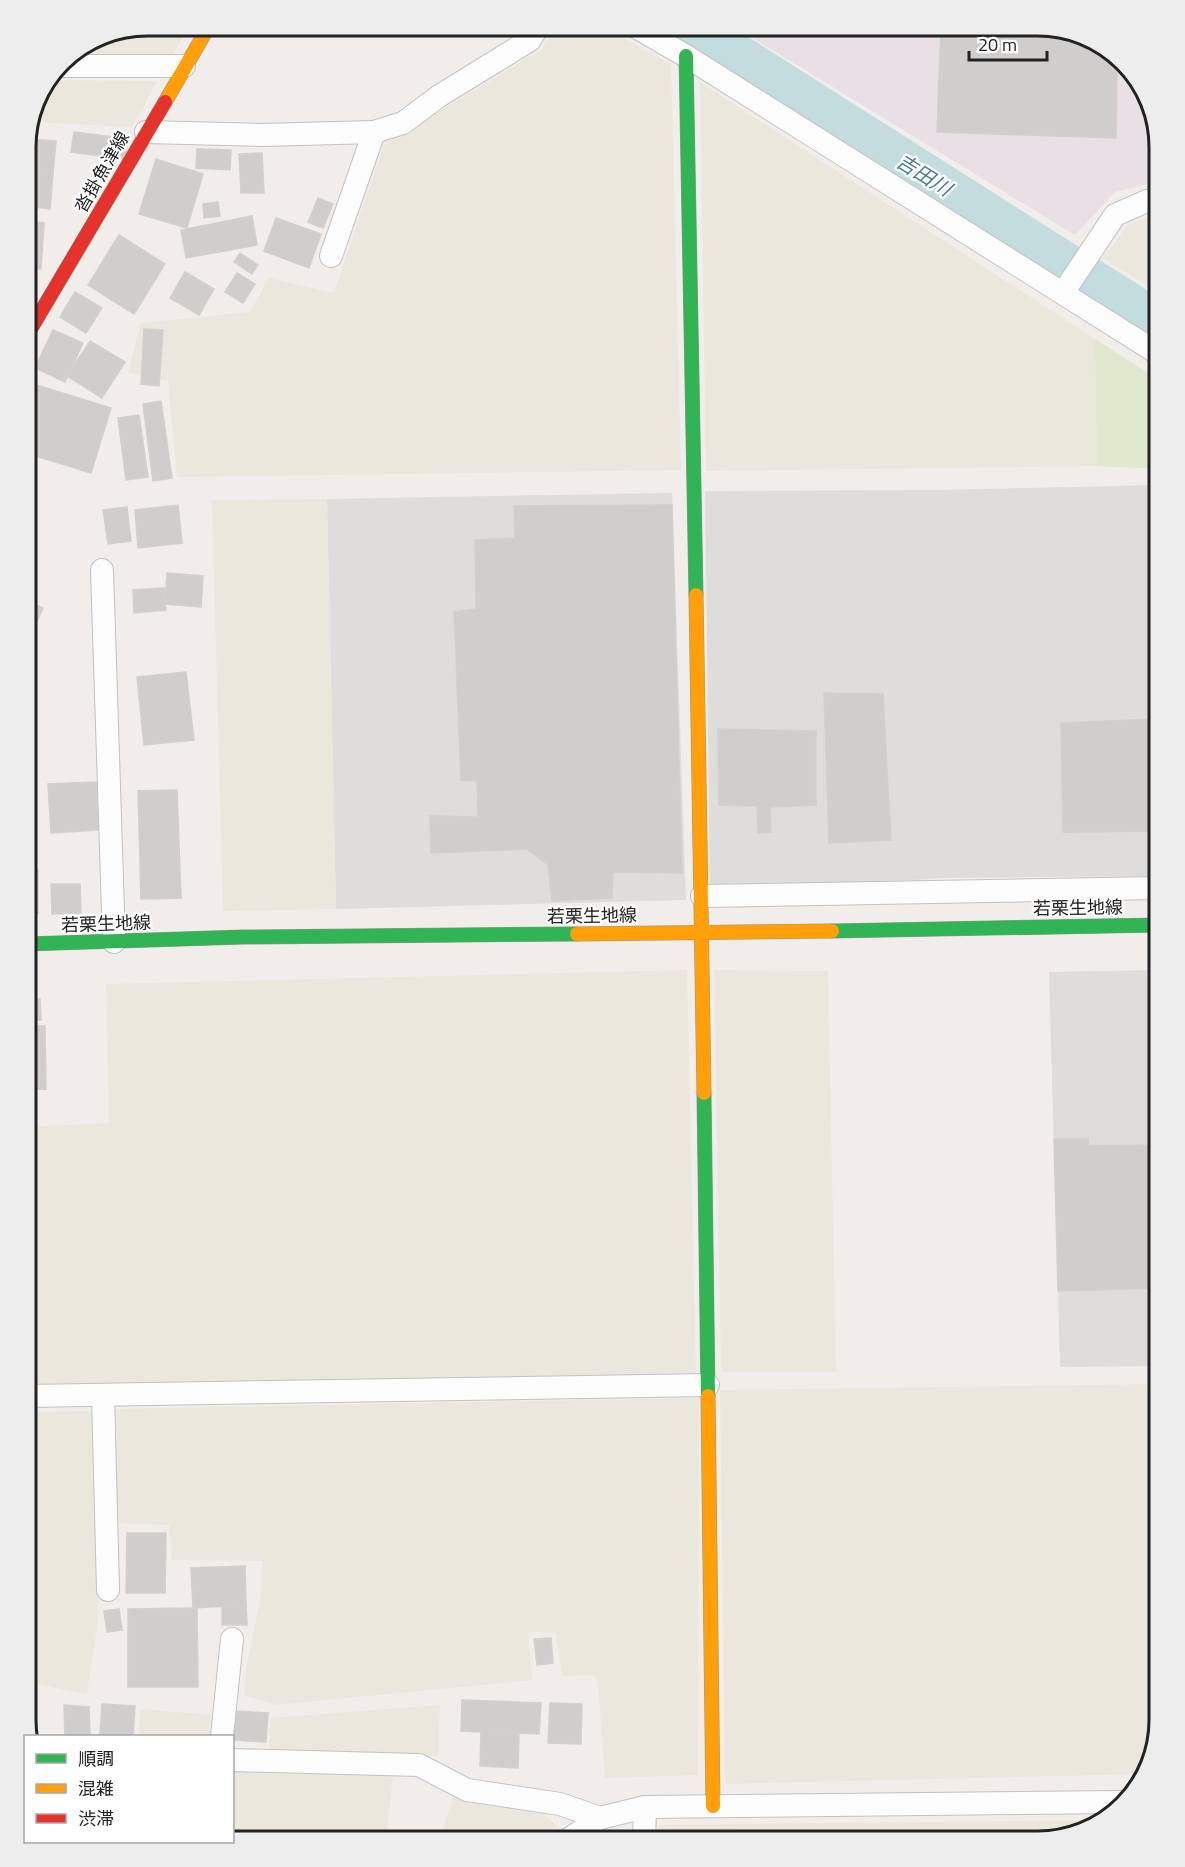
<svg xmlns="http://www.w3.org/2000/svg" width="1185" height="1867" font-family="'Titillium Web','Noto Sans JP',sans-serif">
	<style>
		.industrial { fill: #e8e0e5 }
		.religious { fill: #dedddc }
		.farmland { fill: #eae8dd }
		.grass { fill: #e0e8ce }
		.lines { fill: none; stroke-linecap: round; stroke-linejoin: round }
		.river { stroke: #c3dcde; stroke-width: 46 }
		.building { fill: #d0cecc; stroke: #d2cfcd; stroke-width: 1.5 }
		.street-casing { stroke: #c3c2c1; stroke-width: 24 }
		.fast-casing { stroke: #989785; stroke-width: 15 }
		.slow-casing { stroke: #989785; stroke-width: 15 }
		.jam-casing { stroke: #989785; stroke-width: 15 }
		.street { stroke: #fdfcfc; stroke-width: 22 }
		.fast { stroke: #30b455; stroke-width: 14 }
		.slow { stroke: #ff9f0a; stroke-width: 14 }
		.jam { stroke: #e5322d; stroke-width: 14 }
		.labels { text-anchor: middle; stroke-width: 4.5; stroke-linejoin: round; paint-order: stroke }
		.street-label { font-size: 18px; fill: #222; stroke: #fff }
		.water-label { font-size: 20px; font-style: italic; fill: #4e7890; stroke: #fff }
		.rim { fill: none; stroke: #222; stroke-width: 3 }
	</style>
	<rect width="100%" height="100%" fill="#f0edeb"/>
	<polygon class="industrial" points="733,26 1046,26 1106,46 1147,93 1159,147 1159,181 1115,192 1075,235"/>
	<g class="religious">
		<polygon points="1159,485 1159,876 946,878 829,884 710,886 705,491 938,490"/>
		<polygon points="672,493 686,900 336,909 327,499"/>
		<polygon points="1159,970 1159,1366 1060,1367 1049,972"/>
	</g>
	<g class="farmland">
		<polygon points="147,26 189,26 172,56 78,54 78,50 101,35"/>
		<polygon points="558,26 601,26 671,64 681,470 177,477 168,381 128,373 141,323 250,312 269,278 334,293 384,145 542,49"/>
		<polygon points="49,80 157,81 132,127 30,122 35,100"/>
		<polygon points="700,82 1095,339 1097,466 706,471"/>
		<polygon points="1159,213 1159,293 1103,258 1128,225"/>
		<polygon points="327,499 336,909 223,911 212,500"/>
		<polygon points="687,970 696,1377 26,1384 26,1127 109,1123 106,984"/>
		<polygon points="714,970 828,971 836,1372 721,1372"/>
		<polygon points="1159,1384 1159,1720 1143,1774 725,1784 720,1390"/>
		<polygon points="699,1398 698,1775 605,1778 598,1683 594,1675 562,1676 556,1633 528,1632 532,1680 275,1705 244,1695 246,1670 261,1594 262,1561 172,1560 169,1525 115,1523 114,1409"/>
		<polygon points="92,1411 98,1620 87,1694 26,1682 26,1412"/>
		<polygon points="440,1705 438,1756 269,1751 271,1718"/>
		<polygon points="141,1709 211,1715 210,1736 138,1736"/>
		<polygon points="233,1772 393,1776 387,1830 353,1832 298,1840 233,1841"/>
		<polygon points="453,1797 540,1810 557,1826 534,1841 439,1841"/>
		<polygon points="1102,1820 1092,1829 1038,1841 659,1841 659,1825"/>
	</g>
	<polygon class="grass" points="1095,339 1159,380 1159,469 1097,466"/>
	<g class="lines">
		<polyline class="river" points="688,26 1159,325"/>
	</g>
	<g class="building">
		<polygon points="766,26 790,26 785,36"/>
		<polygon points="941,26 1046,26 1106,46 1117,60 1116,138 937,132"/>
		<polygon points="74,132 128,139 125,159 71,152"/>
		<polygon points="26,139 56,141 53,174 26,172"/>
		<polygon points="197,149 231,150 230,170 196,168"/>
		<polygon points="262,153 264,193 241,193 239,154"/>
		<polygon points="156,159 203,174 187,228 139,214"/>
		<polygon points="26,172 53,174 50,209 26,206"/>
		<polygon points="318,198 333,204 323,228 308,222"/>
		<polygon points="218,202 220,216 204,218 203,204"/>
		<polygon points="252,216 257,245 186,258 181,230"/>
		<polygon points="276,218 321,234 309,268 264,251"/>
		<polygon points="26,221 44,223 41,269 26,268"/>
		<polygon points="119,235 165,264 134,314 88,285"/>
		<polygon points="240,253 258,265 252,274 234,262"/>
		<polygon points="185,272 214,289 199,315 170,298"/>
		<polygon points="237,273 255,284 243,303 225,292"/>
		<polygon points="75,292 102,308 86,333 60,317"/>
		<polygon points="144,329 163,330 159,386 141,384"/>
		<polygon points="53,330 83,343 65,382 35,368"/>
		<polygon points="90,341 125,362 102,398 67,376"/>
		<polygon points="30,383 111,408 91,473 26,453 26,398"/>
		<polygon points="161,401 172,478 153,481 143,404"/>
		<polygon points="139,415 148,477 126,480 118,418"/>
		<polygon points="178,505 182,543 138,548 135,510"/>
		<polygon points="672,505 682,873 613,872 612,898 552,901 548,865 527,849 431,853 430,816 478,817 477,781 461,780 454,612 476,609 475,540 515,538 514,506"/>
		<polygon points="127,507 131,541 108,544 103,510"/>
		<polygon points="167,573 203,576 201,607 165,604"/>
		<polygon points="164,588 166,610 134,613 133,590"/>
		<polygon points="26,600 43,608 26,646"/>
		<polygon points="186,672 194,740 144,745 137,677"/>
		<polygon points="824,693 883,694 891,840 829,843"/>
		<polygon points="1159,719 1159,831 1063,832 1061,723"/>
		<polygon points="718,729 816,731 816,805 770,807 771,832 758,833 757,806 719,805"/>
		<polygon points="96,782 98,830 51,833 48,784"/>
		<polygon points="177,790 181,898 141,899 138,791"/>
		<rect x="26" y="870" width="12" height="43"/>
		<polygon points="51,884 80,884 81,913 52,914"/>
		<polygon points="26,999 40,999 41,1020 26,1021"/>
		<polygon points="26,1026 45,1026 46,1089 26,1090"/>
		<polygon points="1152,1132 1159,1132 1159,1288 1058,1291 1054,1139 1088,1139 1088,1146 1153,1145"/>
		<polygon points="127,1533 166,1533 165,1593 126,1593"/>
		<polygon points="245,1566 246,1605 193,1608 191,1568"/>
		<polygon points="246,1605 247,1625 222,1625 222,1607"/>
		<polygon points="193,1608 197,1608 198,1687 128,1687 128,1609"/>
		<polygon points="119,1609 122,1630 107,1632 104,1611"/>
		<polygon points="551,1638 553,1663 537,1665 534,1639"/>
		<polygon points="462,1700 541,1703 539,1734 461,1731"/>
		<polygon points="550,1703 582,1704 581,1744 548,1743"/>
		<polygon points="102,1704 135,1706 133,1736 100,1736"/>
		<polygon points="64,1705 89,1707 90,1736 65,1736"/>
		<polygon points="234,1711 268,1713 266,1742 233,1740"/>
		<polygon points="481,1731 519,1733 518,1768 480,1766"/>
	</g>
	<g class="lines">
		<defs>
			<g id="street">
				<polyline points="634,26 686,56 1159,354"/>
				<polyline points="58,66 184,66"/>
				<polyline points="146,132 262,135 374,132 403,123 439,96 530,40 538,26"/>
				<polyline points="331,256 374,132"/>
				<polyline points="1063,293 1115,215 1147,201 1159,200"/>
				<polyline points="102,570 114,942"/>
				<polyline points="702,896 1159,888"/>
				<polyline points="103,1395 108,1590"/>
				<polyline points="26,1396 708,1385"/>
				<polyline points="222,1736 232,1639"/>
				<polyline points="232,1760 419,1765 467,1790 560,1804 600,1818"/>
				<polyline points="566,1841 600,1818 645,1807 1122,1802"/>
				<polyline points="644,1841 645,1807"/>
			</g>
			<g id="fast">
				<polyline points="686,56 696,595"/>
				<polyline points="832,931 1159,925"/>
				<polyline points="26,944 243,937 577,934"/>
				<polyline points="704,1093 708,1396"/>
			</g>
			<g id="slow">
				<polyline points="165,102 209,26"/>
				<polyline points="696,595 704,1093"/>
				<polyline points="577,934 832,931"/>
				<polyline points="708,1396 713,1806"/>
			</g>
			<polyline id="jam" points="26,337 165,102"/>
		</defs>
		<use href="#street" class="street-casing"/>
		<use href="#fast" class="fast-casing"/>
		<use href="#slow" class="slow-casing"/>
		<use href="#jam" class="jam-casing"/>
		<use href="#street" class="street"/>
		<use href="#fast" class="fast"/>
		<use href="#slow" class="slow"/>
		<use href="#jam" class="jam"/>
	</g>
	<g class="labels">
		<g class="street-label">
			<text transform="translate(102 172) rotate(-60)" y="6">沓掛魚津線</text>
			<text transform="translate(1078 908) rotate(-1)" y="6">若栗生地線</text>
			<text transform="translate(592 916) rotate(-1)" y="6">若栗生地線</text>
			<text transform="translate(106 924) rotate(-2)" y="6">若栗生地線</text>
		</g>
		<g class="water-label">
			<text transform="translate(924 175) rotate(32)" y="7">吉田川</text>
		</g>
	</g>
	<path d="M0 0H1185V1867H0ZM147 36H1038A111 111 0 0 1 1149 147V1720A111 111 0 0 1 1038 1831H147A111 111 0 0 1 36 1720V147A111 111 0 0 1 147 36Z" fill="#ededed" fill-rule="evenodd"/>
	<path class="rim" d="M147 36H1038A111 111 0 0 1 1149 147V1720A111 111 0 0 1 1038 1831H147A111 111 0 0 1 36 1720V147A111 111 0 0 1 147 36Z"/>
	<rect x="24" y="1735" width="210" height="108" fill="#ffffff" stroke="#a7a7a7" stroke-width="1.5"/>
	<rect x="36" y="1754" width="30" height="9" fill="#30b455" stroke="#a7a7a7" stroke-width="1.5"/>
	<text x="78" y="1765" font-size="18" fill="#222222">順調</text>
	<rect x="36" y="1784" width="30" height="9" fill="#ff9f0a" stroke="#a7a7a7" stroke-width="1.5"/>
	<text x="78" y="1795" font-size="18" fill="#222222">混雑</text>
	<rect x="36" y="1814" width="30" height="9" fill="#e5322d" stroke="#a7a7a7" stroke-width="1.5"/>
	<text x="78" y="1825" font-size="18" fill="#222222">渋滞</text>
	<path d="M969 51v9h78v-9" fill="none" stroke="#222222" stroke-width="3"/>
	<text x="978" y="51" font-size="18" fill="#222222" stroke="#ffffff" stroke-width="4.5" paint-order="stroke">20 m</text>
</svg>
